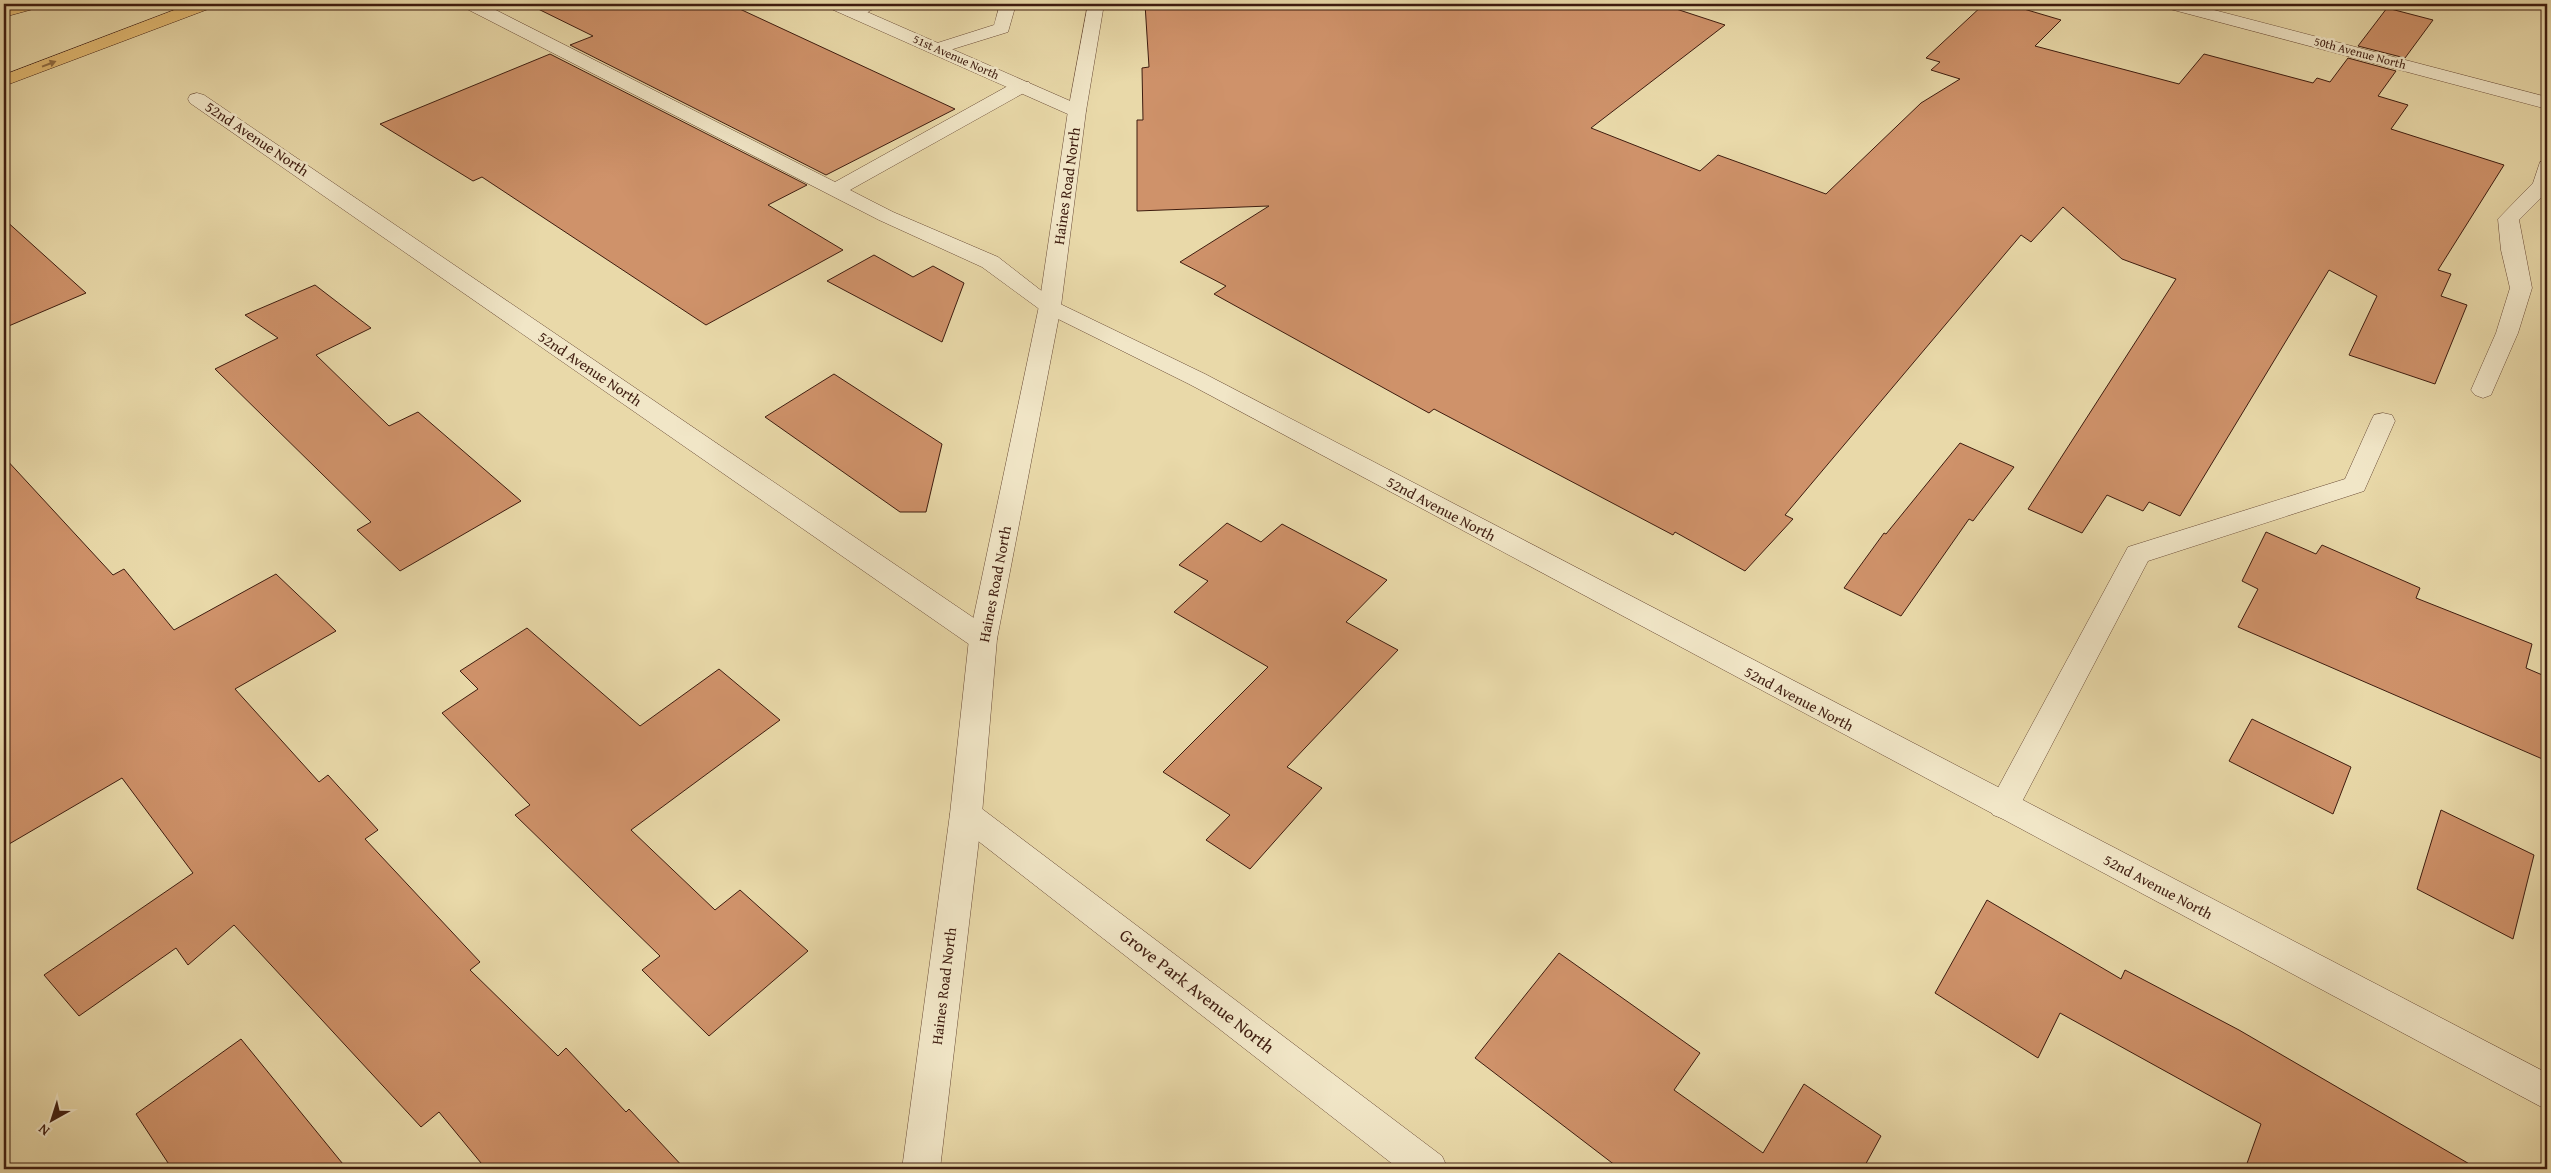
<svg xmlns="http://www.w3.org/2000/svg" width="2551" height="1173" font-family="'Gentium Book Plus',serif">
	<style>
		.building { fill: #cf926a; stroke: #3e1c0f }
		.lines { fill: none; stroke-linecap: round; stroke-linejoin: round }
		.service-casing { stroke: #694b36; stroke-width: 1 }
		.minor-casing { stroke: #694b36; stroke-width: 1 }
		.tertiary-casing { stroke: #694b36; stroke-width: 1 }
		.motorway-casing { stroke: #3e1c0f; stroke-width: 1 }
		.service { fill: #f1e6c7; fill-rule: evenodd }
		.minor { fill: #f1e6c7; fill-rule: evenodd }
		.tertiary { fill: #f1e6c7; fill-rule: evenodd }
		.motorway { fill: #e4bc74; fill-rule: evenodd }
		.oneway { fill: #916c42 }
		.labels { text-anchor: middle; stroke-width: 5; stroke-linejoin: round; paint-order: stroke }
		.far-street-label { font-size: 12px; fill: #3e1c0f; stroke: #f1e6c7 }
		.street-label { font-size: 15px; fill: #3e1c0f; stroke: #f1e6c7 }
		.near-street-label { font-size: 18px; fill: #3e1c0f; stroke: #f1e6c7 }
	</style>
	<rect width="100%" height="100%" fill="#e9d9a9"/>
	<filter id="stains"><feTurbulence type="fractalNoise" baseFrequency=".004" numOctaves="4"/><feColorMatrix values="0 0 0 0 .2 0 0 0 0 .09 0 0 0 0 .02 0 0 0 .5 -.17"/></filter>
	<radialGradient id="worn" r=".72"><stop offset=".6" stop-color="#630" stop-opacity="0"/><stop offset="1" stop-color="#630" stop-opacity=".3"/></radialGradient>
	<g class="building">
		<polygon points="528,4 729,4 955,109 826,175 570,45 593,36"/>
		<polygon points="1145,4 1661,4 1725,25 1591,128 1700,171 1718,155 1826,194 1921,103 1960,79 1931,70 1940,62 1926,58 1984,4 2007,4 2061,20 2035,46 2179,84 2204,54 2313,83 2317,78 2330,82 2348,58 2396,71 2378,96 2408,105 2391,129 2504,165 2438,270 2451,274 2441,296 2467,305 2435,384 2349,355 2377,296 2329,270 2180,516 2149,502 2143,511 2107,495 2082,533 2028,509 2176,279 2122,259 2063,207 2031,242 2021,235 1785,515 1793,519 1745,571 1675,532 1673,535 1434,409 1429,413 1214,294 1226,286 1180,262 1269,206 1137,211 1137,120 1143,120 1142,68 1149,67"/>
		<polygon points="2387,8 2433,20 2405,58 2358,46"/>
		<polygon points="550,54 807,185 768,205 843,250 706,325 482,177 473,181 380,124"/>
		<polygon points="4,219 86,293 4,328"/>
		<polygon points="874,255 913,277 933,266 964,283 942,342 827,281"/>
		<polygon points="315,285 371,328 316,355 389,426 418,412 521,501 400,571 357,530 371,522 215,369 278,338 245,315"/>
		<polygon points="834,374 942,444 926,512 900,512 765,417"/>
		<polygon points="1960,443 2014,467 1973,521 1969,519 1901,616 1844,588 1884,533 1886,534"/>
		<polygon points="4,457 113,575 124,569 174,630 276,574 336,631 235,689 319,782 328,775 378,830 365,839 480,962 470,970 558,1056 566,1048 626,1112 629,1109 685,1169 486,1169 439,1112 421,1127 234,925 188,965 176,948 79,1016 44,975 193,873 122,778 4,847"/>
		<polygon points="1227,523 1261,542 1282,524 1387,580 1346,622 1398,650 1287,767 1322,788 1250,869 1206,840 1230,815 1163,772 1268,667 1174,612 1208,581 1179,565"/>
		<polygon points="2266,532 2316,554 2322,545 2420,588 2416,598 2532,644 2526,668 2547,677 2547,761 2238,627 2258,589 2242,581"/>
		<polygon points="527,628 640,726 719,669 780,720 631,830 715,910 740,890 808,951 709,1036 642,970 660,956 515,815 530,805 442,713 478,689 460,671"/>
		<polygon points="2252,719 2351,767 2333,814 2229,761"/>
		<polygon points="2441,810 2534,855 2513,939 2417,889"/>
		<polygon points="1987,900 2121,979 2125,970 2239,1030 2478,1169 2245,1169 2261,1124 2060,1013 2038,1058 1935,993"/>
		<polygon points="1559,953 1700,1053 1674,1090 1763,1153 1804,1084 1881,1136 1863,1169 1620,1169 1475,1058"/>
		<polygon points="241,1039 347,1169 172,1169 136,1114"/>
	</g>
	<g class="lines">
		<defs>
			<g id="service">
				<polygon points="463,4 484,4 835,182 1015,82 1029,82 1031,86 1029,90 850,190 893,212 998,257 1061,306 1058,311 1050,313 1042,311 982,267 879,220 465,8"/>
				<path d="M857,4H878C872,12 857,18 847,16L844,12Z"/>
				<polygon points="1000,4 1016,4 1008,32 937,54 931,53 928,49 931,45 994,25"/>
				<polygon points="2383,413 2392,415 2395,421 2364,491 2148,561 2015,815 2004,819 1993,815 1988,806 1993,797 2128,547 2345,479 2371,421 2374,415"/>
			</g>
			<g id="minor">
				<polygon points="827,4 849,4 1084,107 1086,111 1084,115 1070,115 829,8"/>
				<polygon points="2164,4 2191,4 2547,97 2547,109 2166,8"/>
				<polygon points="197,93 204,95 993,631 997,639 993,647 983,650 973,647 190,103 188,99 190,95"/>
				<polygon points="2547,160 2547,192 2519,220 2532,288 2518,333 2491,395 2483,398 2475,395 2471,390 2496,333 2510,288 2501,250 2498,219 2533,183 2540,162"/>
				<polygon points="1050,299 1205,374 2547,1073 2547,1110 1189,384 1042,311 1039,306 1042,301"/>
				<polygon points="966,801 977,805 1442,1156 1448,1169 1399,1169 955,823 950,814 955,805"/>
			</g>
			<polygon id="tertiary" points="1088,4 1104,4 1086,111 1061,306 997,639 982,814 940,1169 902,1169 950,814 969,639 1039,306 1068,111"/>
			<g id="motorway">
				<polygon points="14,4 39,4 37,8 4,17 4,7"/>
				<polygon points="190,4 213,4 211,8 4,86 4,75"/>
			</g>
		</defs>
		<use href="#service" class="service-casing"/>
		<use href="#minor" class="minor-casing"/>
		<use href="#tertiary" class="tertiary-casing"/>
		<use href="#motorway" class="motorway-casing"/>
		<use href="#service" class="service"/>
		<use href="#minor" class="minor"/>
		<use href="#tertiary" class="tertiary"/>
		<use href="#motorway" class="motorway"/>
	</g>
	<defs><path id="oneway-solid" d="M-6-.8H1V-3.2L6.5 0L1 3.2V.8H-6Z" transform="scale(1.25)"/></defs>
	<use class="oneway" href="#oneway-solid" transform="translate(49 64) rotate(-21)"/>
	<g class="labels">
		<g class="far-street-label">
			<text transform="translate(2360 53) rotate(15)" y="4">50th Avenue North</text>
			<text transform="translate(956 57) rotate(24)" y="4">51st Avenue North</text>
		</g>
		<g class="street-label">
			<text transform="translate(257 139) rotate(34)" y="5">52nd Avenue North</text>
			<text transform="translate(1067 186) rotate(-82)" y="5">Haines Road North</text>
			<text transform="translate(590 369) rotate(34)" y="5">52nd Avenue North</text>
			<text transform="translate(1441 509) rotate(28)" y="5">52nd Avenue North</text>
			<text transform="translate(995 584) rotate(-79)" y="5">Haines Road North</text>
			<text transform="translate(1799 699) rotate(28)" y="5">52nd Avenue North</text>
			<text transform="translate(2158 887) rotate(28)" y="5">52nd Avenue North</text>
			<text transform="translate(944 986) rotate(-83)" y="5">Haines Road North</text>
		</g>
		<g class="near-street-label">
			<text transform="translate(1197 991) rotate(38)" y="6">Grove Park Avenue North</text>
		</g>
	</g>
	<rect width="2551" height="1173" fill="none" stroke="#e9d9a9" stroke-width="20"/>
	<rect x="5" y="5" width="2541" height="1163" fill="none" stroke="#3e1c0f" stroke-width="2.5"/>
	<rect x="10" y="10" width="2531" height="1153" fill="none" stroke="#3e1c0f"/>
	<g transform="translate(52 1120) rotate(219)" stroke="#f1e6c7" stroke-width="4" paint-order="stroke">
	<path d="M0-4L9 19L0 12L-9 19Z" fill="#3e1c0f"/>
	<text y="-8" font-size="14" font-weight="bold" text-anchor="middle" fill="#3e1c0f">N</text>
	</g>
	<rect width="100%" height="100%" filter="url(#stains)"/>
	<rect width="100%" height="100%" fill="url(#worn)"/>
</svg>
